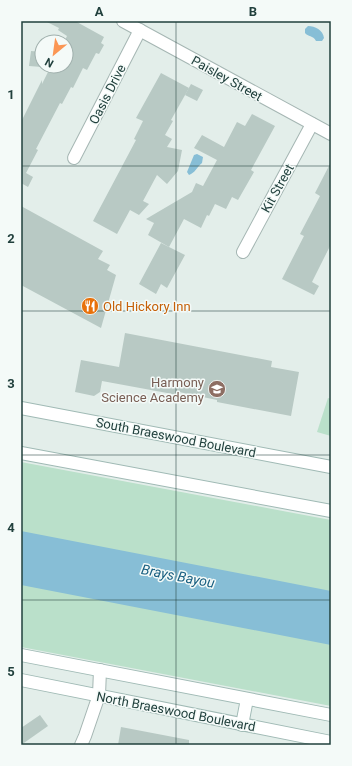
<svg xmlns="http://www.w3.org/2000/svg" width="352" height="766" font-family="Roboto,sans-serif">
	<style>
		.green { fill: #bae0ca }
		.water { fill: #87bed6 }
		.building { fill: #b8c9c4 }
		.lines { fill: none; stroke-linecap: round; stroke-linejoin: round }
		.minor-casing { stroke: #a5b6b3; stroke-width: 14 }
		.secondary-casing { stroke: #a0bab5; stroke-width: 14 }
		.minor { stroke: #fff; stroke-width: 12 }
		.secondary { stroke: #fff; stroke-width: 12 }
		.grid { fill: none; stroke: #21403d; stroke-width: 1; stroke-opacity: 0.55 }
		.labels { text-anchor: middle; stroke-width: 3; stroke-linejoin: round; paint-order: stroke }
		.street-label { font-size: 13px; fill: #21403d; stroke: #f4faf8 }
		.food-label { font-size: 13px; fill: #c56008; stroke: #f4faf8; text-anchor: start }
		.education-label { font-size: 13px; fill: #785e54; stroke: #f4faf8; text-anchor: end }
		.water-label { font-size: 14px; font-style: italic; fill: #175e80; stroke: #f4faf8 }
		.neatline { fill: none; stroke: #21403d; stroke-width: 1.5 }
		.grid-label { font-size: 13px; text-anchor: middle; font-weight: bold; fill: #21403d }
	</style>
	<rect width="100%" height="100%" fill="#e3eeea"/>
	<g class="green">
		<polygon points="328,398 331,399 331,436 317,432"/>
		<polygon points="21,462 331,520 331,706 21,647"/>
	</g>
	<g class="water">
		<path d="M308,26C315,26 323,30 324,38L322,41H316C313,35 308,37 305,33V29Z"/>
		<path d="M197,154L203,157L202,163C197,167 195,173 189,175L187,172L194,155Z"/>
		<polygon points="21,531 331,591 331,645 21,585"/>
	</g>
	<g class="building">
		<polygon points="45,21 75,21 104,37 101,43 104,45 99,54 96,53 87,70 83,68 73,88 71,87 62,104 60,103 36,149 38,150 26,173 33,177 28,187 21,183 21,122 42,80 42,84 51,66 66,66 66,38 67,36 58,30 59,28"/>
		<polygon points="31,51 42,52 42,67 29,66"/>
		<polygon points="161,73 189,88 171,120 173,121 165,135 172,139 167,147 182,150 178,171 167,184 157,175 143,201 149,204 139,215 130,210 117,234 93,221 136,140 134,139 143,121 136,118"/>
		<polygon points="191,84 203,90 197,101 185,95"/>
		<polygon points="252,114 275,126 251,170 254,172 238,200 232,197 226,209 215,204 209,216 207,215 201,228 184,219 169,247 148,235 154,223 146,219 192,192 196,183 203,186 217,160 194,148 202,135 224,147 237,122 245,126"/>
		<polygon points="331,162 331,244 312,282 319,286 314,295 282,279 304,236 300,234 320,196 315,193"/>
		<polygon points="21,206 103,251 98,259 110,265 107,270 116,275 101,328 21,285"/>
		<polygon points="161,243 185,255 167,288 161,284 156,294 139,284"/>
		<polygon points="125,333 272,361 271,367 299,372 291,416 217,402 217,400 179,392 178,395 102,381 100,392 94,396 75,392 81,360 119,367"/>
		<polygon points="40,715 48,726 21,745 21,728"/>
		<polygon points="121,727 189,740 189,745 118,745"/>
	</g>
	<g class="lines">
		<defs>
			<g id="minor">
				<polyline points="123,21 331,134"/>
				<polyline points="74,158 140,30"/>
				<polyline points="243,252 312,124"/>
				<polyline points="81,745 85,736 99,695 100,670"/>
			</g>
			<g id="secondary">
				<polyline points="21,408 331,467"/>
				<polyline points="21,453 331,511"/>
				<polyline points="21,655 331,715"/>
				<polyline points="21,680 331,742"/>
				<polyline points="242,725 247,699"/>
			</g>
		</defs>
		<use href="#minor" class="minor-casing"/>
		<use href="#secondary" class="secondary-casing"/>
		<use href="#minor" class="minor"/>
		<use href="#secondary" class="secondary"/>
	</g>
	<path class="grid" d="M176,21V745M21,166H331M21,311H331M21,455H331M21,600H331"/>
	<defs>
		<symbol id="restaurant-disc" viewBox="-11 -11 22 22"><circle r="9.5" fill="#e8710a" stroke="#f4faf8"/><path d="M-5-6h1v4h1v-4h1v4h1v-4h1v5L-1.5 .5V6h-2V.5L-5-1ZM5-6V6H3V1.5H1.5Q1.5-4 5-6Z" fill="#fff"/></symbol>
		<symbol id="school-disc" viewBox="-11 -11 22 22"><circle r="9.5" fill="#8d6e63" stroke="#f4faf8"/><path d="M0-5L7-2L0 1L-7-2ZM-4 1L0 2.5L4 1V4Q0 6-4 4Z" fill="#fff"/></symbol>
	</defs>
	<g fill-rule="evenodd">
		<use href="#restaurant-disc" x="80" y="296" width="20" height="20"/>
		<use href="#school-disc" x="207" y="379" width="20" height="20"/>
	</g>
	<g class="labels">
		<g class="street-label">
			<text transform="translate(227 78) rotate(29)" y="5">Paisley Street</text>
			<text transform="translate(107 94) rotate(-63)" y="5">Oasis Drive</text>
			<text transform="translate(277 188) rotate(-61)" y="5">Kit Street</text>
			<text transform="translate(176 437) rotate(11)" y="5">South Braeswood Boulevard</text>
			<text transform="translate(176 711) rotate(11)" y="5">North Braeswood Boulevard</text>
		</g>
		<g class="food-label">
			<text x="103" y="311">Old Hickory Inn</text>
		</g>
		<g class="education-label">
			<text x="204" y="387">Harmony<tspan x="204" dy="15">Science Academy</tspan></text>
		</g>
		<g class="water-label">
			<text transform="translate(178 576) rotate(11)" y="5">Brays Bayou</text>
		</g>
	</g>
	<rect width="352" height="766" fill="none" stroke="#f4faf8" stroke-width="44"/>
	<g transform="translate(54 54) rotate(209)"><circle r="19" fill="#f4faf8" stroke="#a0b0ad"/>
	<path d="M0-3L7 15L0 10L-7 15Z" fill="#fb9654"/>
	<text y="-6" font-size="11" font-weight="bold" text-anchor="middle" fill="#21403d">N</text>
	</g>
	<rect x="22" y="22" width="308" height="722" class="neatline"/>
	<g class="grid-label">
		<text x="99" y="16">A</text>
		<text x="253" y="16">B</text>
		<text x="11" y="99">1</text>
		<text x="11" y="243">2</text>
		<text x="11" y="388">3</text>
		<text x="11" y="532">4</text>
		<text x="11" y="676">5</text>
	</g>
</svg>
